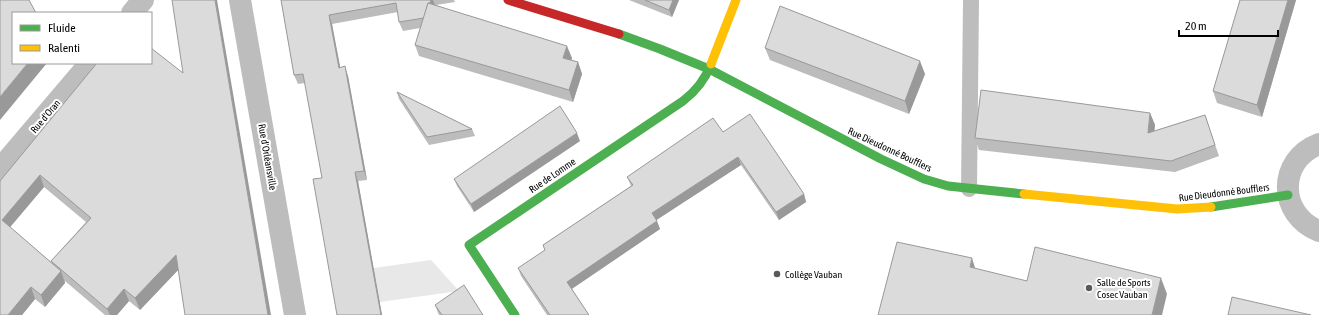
<svg xmlns="http://www.w3.org/2000/svg" width="1319" height="315" font-family="'Asap Condensed',sans-serif">
	<style>
		.green { fill: #e8e8e8 }
		.lines { fill: none; stroke-linecap: round; stroke-linejoin: round }
		.lane { stroke: #bdbdbd; stroke-width: 16 }
		.street { stroke: #bdbdbd; stroke-width: 22 }
		.fast { stroke: #4caf50; stroke-width: 9 }
		.slow { stroke: #ffc107; stroke-width: 9 }
		.jam { stroke: #c62828; stroke-width: 9 }
		.wall { fill: #bcbcbc; fill-rule: evenodd }
		.shaded-wall { fill: #999 }
		.building { fill: #dbdbdb; stroke: #999 }
		.poi-dot { fill: #595959; stroke: #fff; stroke-width: 1.5 }
		.labels { text-anchor: middle; stroke-width: 4; stroke-linejoin: round; paint-order: stroke }
		.street-label { font-size: 10px; fill: #000; stroke: #fff }
		.poi-label { font-size: 10px; fill: #000; stroke: #fff; text-anchor: start }
	</style>
	<rect width="100%" height="100%" fill="#fff"/>
	<polygon class="green" points="431,260 459,291 337,308 331,274"/>
	<g class="lines">
		<polyline class="lane" points="969,189 971,0"/>
		<g class="street">
			<polyline points="240,0 295,315"/>
			<polyline points="132,13 143,0"/>
			<path d="M1319,144C1277,160 1278,215 1319,231"/>
			<polyline points="0,169 90,63"/>
		</g>
		<g class="fast">
			<polyline points="619,34 660,49 709,69 881,159 924,179 948,186 1024,194"/>
			<polyline points="1211,207 1288,195"/>
			<path d="M515,315L469,245L683,101C696,91 705,80 711,64"/>
		</g>
		<g class="slow">
			<polyline points="711,64 736,0"/>
			<polyline points="1024,194 1177,209 1211,207"/>
		</g>
		<polyline class="jam" points="508,0 619,34"/>
	</g>
	<g class="wall">
		<path d="M217,0L178,270L140,310L129,301L117,315H105L65,281V283L45,307L35,299L22,315L0,181L183,73ZM44,187L86,222L51,261L52,263L10,227Z"/>
		<polygon points="281,0 454,0 455,2 436,5 572,58 571,60 578,62 582,74 573,102 419,56 415,45 420,28 403,31 399,22 398,12 332,24 340,67 348,76 367,180 358,181 382,315 337,315 322,178 305,83 298,84 294,75"/>
		<polygon points="629,0 679,0 672,17"/>
		<polygon points="1240,0 1296,0 1262,117 1217,103 1213,91"/>
		<polygon points="765,48 925,74 909,114 770,60"/>
		<polygon points="397,92 472,129 475,136 429,145 399,99"/>
		<polygon points="1150,113 1155,125 1154,131 1205,115 1219,156 1175,172 979,150 975,138"/>
		<polygon points="723,132 804,194 806,202 779,220 741,165 656,220 660,229 572,289 589,315 547,315 521,276 518,268 545,251 543,245 631,186 627,177"/>
		<polygon points="580,141 474,212 457,186 454,179"/>
		<polygon points="435,305 483,315 439,315 438,313"/>
	</g>
	<g class="shaded-wall">
		<polygon points="215,0 217,0 271,315 268,315"/>
		<polygon points="431,0 433,0 435,5 425,17"/>
		<polygon points="673,0 679,0 672,17 669,10"/>
		<polygon points="1288,0 1296,0 1262,117 1257,105"/>
		<polygon points="329,15 332,24 342,77 339,68"/>
		<polygon points="567,46 572,58 568,70 563,58"/>
		<polygon points="920,61 925,74 909,114 905,101"/>
		<polygon points="578,62 582,74 573,102 569,90"/>
		<polygon points="28,63 47,63 0,120 0,97"/>
		<polygon points="345,66 348,76 367,180 364,171"/>
		<polygon points="1150,113 1155,125 1153,145 1148,133"/>
		<polygon points="577,133 580,141 474,212 471,204"/>
		<polygon points="738,157 741,165 655,221 652,213"/>
		<polygon points="355,172 358,181 382,315 381,315"/>
		<polygon points="40,175 44,187 6,232 2,220"/>
		<polygon points="804,194 806,202 779,220 776,212"/>
		<polygon points="657,221 660,229 570,290 567,282"/>
		<polygon points="176,255 181,267 140,310 135,298"/>
		<polygon points="972,258 977,274 970,267"/>
		<polygon points="61,271 65,283 45,307 41,295"/>
		<polygon points="1161,278 1167,294 1162,315 1152,315"/>
		<polygon points="31,287 35,299 22,315 8,315"/>
		<polygon points="124,289 129,301 117,315 110,315 107,309"/>
	</g>
	<g class="building">
		<polygon points="0,0 29,0 36,13 13,13 13,63 28,63 0,97"/>
		<polygon points="172,0 215,0 268,315 185,315 176,255 135,298 124,289 107,309 51,261 91,218 40,175 2,220 61,271 41,295 31,287 8,315 0,315 0,181 97,63 151,63 151,48 183,73"/>
		<polygon points="281,0 431,0 430,3 428,3 424,18 399,22 396,3 329,15 339,68 345,66 364,171 355,172 381,315 337,315 313,179 322,178 303,74 294,75"/>
		<polygon points="645,0 673,0 669,10"/>
		<polygon points="1240,0 1288,0 1257,105 1213,91"/>
		<polygon points="428,3 567,46 563,58 578,62 569,90 415,45"/>
		<polygon points="780,6 920,61 905,101 765,48"/>
		<polygon points="981,90 1150,113 1148,133 1205,115 1215,145 1171,161 975,138"/>
		<polygon points="397,92 472,129 427,137"/>
		<polygon points="560,106 577,133 471,204 454,179"/>
		<polygon points="750,114 804,194 776,212 738,157 652,213 657,221 567,282 589,315 550,315 518,268 545,250 543,245 633,185 627,177 713,118 723,132"/>
		<polygon points="897,242 972,258 970,267 1027,281 1035,247 1161,278 1152,315 878,315"/>
		<polygon points="464,285 483,315 442,315 435,305"/>
		<polygon points="1232,297 1311,315 1228,315"/>
	</g>
	<g class="poi-dot">
		<circle cx="777" cy="274" r="4"/>
		<circle cx="1089" cy="288" r="4"/>
	</g>
	<g class="labels">
		<g class="street-label">
			<text transform="translate(45 116) rotate(-50)" y="4">Rue d'Oran</text>
			<text transform="translate(890 149) rotate(25)" y="4">Rue Dieudonné Boufflers</text>
			<text transform="translate(268 157) rotate(80)" y="4">Rue d'Orléansville</text>
			<text transform="translate(552 175) rotate(-34)" y="4">Rue de Lomme</text>
			<text transform="translate(1224 192) rotate(-7)" y="4">Rue Dieudonné Boufflers</text>
		</g>
		<g class="poi-label">
			<text x="785" y="278">Collège Vauban</text>
			<text x="1097" y="286">Salle de Sports<tspan x="1097" dy="12">Cosec Vauban</tspan></text>
		</g>
	</g>
	<rect x="12" y="12" width="140" height="52" fill="#ffffff" stroke="#999999"/>
	<rect x="20" y="25" width="20" height="6" fill="#4caf50" stroke="#999999"/>
	<text x="48" y="32" font-size="12" fill="#000000">Fluide</text>
	<rect x="20" y="45" width="20" height="6" fill="#ffc107" stroke="#999999"/>
	<text x="48" y="52" font-size="12" fill="#000000">Ralenti</text>
	<path d="M1179 30v6h99v-6" fill="none" stroke="#000000" stroke-width="2"/>
	<text x="1185" y="30" font-size="12" fill="#000000" stroke="#ffffff" stroke-width="3" paint-order="stroke">20 m</text>
</svg>
